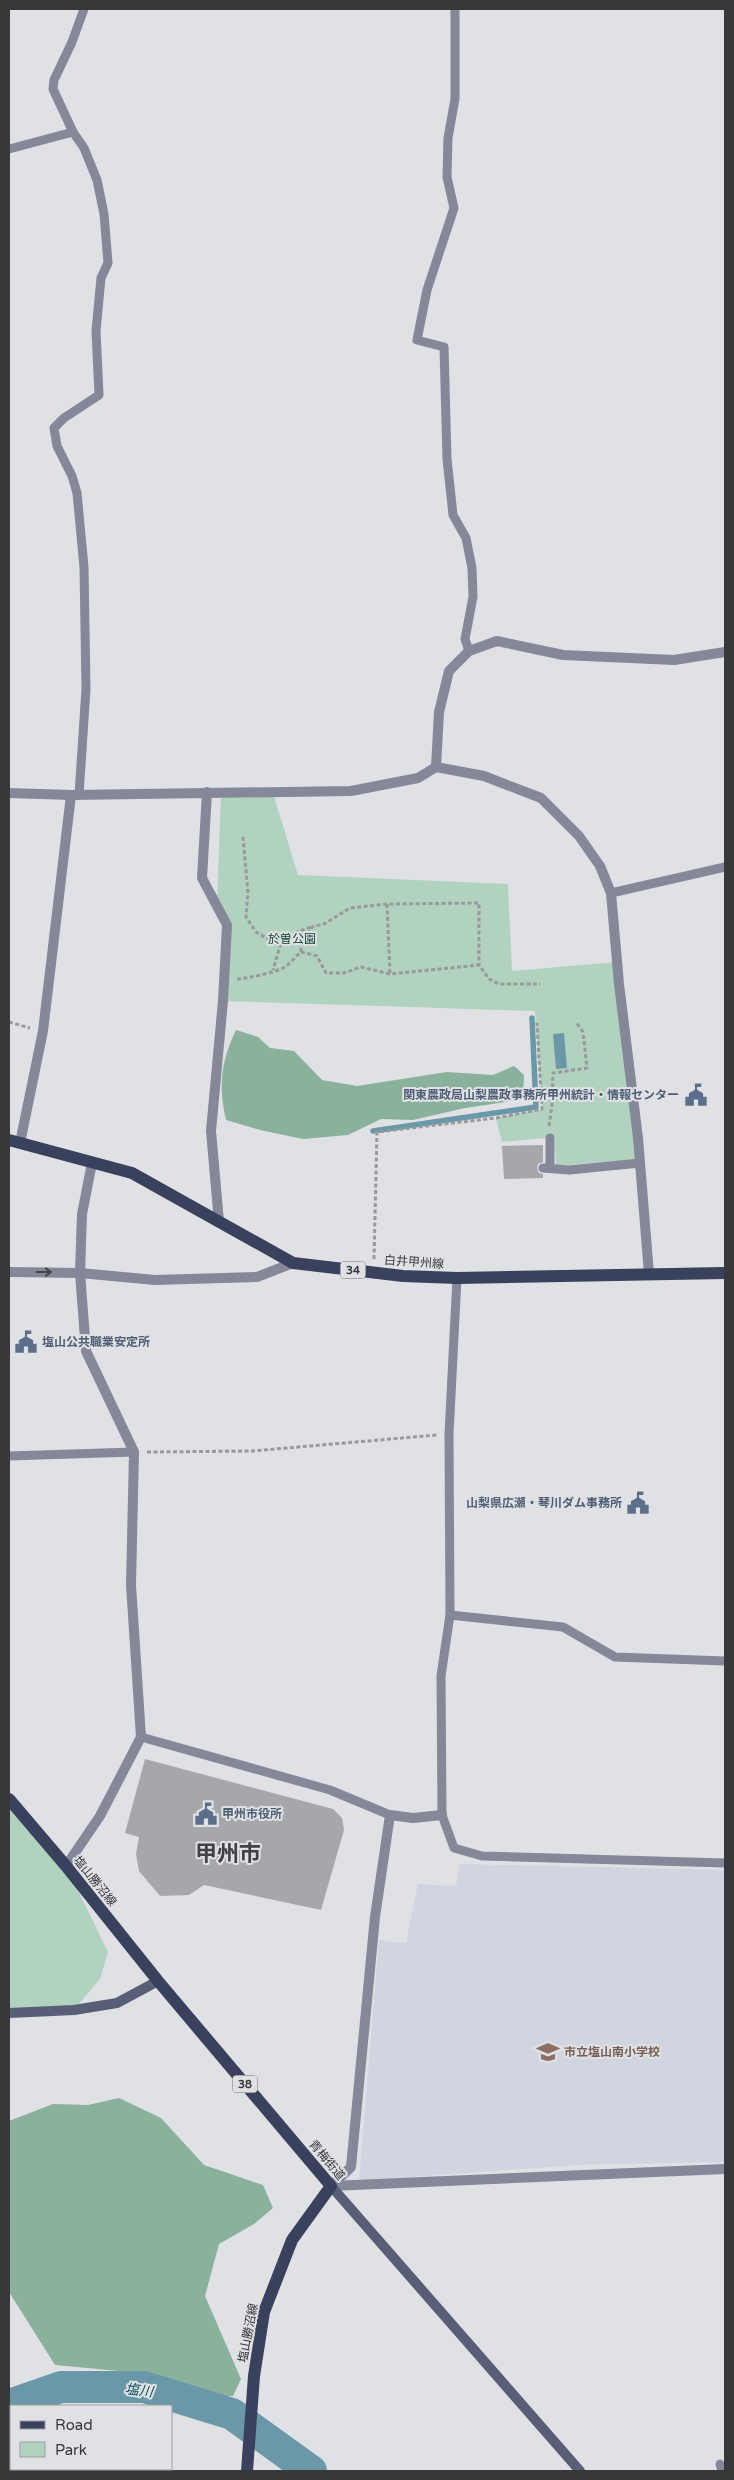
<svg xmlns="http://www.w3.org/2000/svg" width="734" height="2480" font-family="'Varela Round','Noto Sans JP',sans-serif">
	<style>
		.built { fill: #d1d5e0 }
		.green { fill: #b1d2bf }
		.forest { fill: #89b19b }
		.water { fill: #6a98a8 }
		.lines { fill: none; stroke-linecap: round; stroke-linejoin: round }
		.stream { stroke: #6a98a8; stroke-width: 5.5 }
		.river { stroke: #6a98a8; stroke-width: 32 }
		.building { fill: #a6a7aa }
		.path { stroke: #98999b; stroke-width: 3; stroke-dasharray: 4 2.5; stroke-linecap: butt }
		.lane { stroke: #848898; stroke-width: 9 }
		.street { stroke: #848898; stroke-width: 10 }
		.secondary { stroke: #585e75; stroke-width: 10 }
		.primary { stroke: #3a415c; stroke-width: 12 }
		.oneway { stroke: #434447 }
		.labels { text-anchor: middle; stroke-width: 4; stroke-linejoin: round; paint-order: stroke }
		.shield { fill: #dfe1e4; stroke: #696b6c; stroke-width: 1 }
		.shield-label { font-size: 11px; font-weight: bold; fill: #373839 }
		.park-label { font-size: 12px; fill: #0e432c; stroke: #dfe1e4 }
		.service-label { font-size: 12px; font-weight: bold; fill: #4e5e75; stroke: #dfe1e4; text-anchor: end }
		.street-label { font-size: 12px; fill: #373839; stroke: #dfe1e4 }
		.education-label { font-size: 12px; font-weight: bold; fill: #785e54; stroke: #dfe1e4; text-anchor: start }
		.water-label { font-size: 14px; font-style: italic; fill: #0d5061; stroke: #dfe1e4 }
		.town-label { font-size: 22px; font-weight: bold; fill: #414245; stroke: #dfe1e4 }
	</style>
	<rect width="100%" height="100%" fill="#dfe1e4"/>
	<polygon class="built" points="460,1864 725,1870 725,2162 576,2165 359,2181 379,1940 406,1943 418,1884 456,1886"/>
	<g class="green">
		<polygon points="221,792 273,793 298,875 508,884 512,971 617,962 640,1159 556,1166 555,1137 502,1142 496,1118 542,1109 535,1011 223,1001 227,925 217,906"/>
		<polygon points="9,1799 66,1866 108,1952 100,1979 74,2010 9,2013"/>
	</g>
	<g class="forest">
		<path d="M236,1030L258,1037L270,1048L294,1051L322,1080L357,1086L447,1072L493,1075L514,1066L524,1075L523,1096L506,1102L465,1108L413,1120L381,1119L348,1135L303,1139L260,1130L226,1120C218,1086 221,1061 236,1030Z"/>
		<polygon points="119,2098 161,2118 204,2165 263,2185 273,2208 254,2224 219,2244 205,2296 241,2379 233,2396 198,2395 129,2372 55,2365 9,2292 9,2121 53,2104 88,2105"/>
	</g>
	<polygon class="water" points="564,1033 567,1068 556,1069 553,1034"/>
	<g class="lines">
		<polyline class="stream" points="373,1131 536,1107 532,1018"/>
		<polyline class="river" points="9,2405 61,2387 144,2387 232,2414 311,2471"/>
	</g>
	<g class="building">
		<polygon points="543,1145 543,1162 538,1164 537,1168 539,1173 543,1174 543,1178 504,1179 502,1146"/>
		<polygon points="145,1759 333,1809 342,1818 344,1830 321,1910 204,1885 189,1895 160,1896 139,1871 136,1854 139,1837 125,1833"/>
	</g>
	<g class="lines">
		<g class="path">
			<polyline points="243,837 248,893 246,917 256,932 280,946 273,970"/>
			<polyline points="387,904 390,974"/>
			<polyline points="280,946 297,932 311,927"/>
			<polyline points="301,952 301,947 312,927 324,924 350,908 387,904 479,903 479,965"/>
			<path d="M237,979C245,979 276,972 283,968C289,965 295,957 301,952L317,956L326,973H344L361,967L390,974L479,965L489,979L499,984H540"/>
			<polyline points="9,1022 30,1028"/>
			<polyline points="549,1126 552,1105 553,1073 587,1068 583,1032 576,1022"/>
			<polyline points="374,1259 377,1132 496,1118 542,1109 537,1023"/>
			<polyline points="147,1452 252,1451 437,1435"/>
		</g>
		<g class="lane">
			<polyline points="455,9 455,99 448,138 447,177 454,208 427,290 417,340 444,347 447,459 453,515 466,538 472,568 473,597 465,639 469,651"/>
			<polyline points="9,149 73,132"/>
			<polyline points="79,795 86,689 84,567 77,493 72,476 57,446 54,428 64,418 99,395 96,331 101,278 108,263 104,214 97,180 84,148 73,132 53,89 54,80 72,42 84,9"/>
			<polyline points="611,893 725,867"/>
			<polyline points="550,1138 550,1168"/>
			<polyline points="543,1168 569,1170 640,1163"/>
			<polyline points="457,1278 449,1434 450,1615 441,1676 442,1815 454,1848 482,1856 725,1863"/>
			<polyline points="9,1456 134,1452"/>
			<polyline points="450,1615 563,1627 615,1657 725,1661"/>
			<polyline points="141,1737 330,1790 390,1815"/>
			<polyline points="720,2464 722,2471"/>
		</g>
		<g class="street">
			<polyline points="436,767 439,712 449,671 469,651 497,641 563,655 674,660 725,652"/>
			<polyline points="207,792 202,878 227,925 223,1001 211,1131 219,1222"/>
			<polyline points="9,793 71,795 351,791 418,778 436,767 484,776 541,798 579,836 600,866 611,893 619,984 638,1138 649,1274"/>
			<polyline points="20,1143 43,1031 71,795"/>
			<polyline points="9,1272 80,1273 155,1280 257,1277 293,1263"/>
			<polyline points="66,1866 100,1816 141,1737 131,1585 134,1452 86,1351 80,1273 82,1214 92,1163"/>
			<polyline points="331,2186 351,2167 375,1917 390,1815 413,1818 442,1815"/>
			<polyline points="331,2186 725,2169"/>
		</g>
		<g class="secondary">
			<polyline points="9,2013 74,2010 117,2003 158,1981"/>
			<polyline points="331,2186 580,2471"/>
		</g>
		<g class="primary">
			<polyline points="9,1140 132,1173 293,1263 403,1276 457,1278 725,1273"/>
			<polyline points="9,1799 66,1866 158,1981 331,2186 292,2240 264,2312 254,2376 247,2471"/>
		</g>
	</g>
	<defs><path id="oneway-shaft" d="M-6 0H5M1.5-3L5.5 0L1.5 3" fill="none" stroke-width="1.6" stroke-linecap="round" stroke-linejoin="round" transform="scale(1.25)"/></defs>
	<use class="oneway" href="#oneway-shaft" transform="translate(44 1272)"/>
	<defs>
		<symbol id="civic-bare" viewBox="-9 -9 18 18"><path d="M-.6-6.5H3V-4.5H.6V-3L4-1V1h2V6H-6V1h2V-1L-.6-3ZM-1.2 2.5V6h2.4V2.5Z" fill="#5c6f8a" stroke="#dfe1e4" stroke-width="2.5" paint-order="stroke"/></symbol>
		<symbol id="school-bare" viewBox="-9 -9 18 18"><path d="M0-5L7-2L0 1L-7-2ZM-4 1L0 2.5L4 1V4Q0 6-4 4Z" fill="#8d6e63" stroke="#dfe1e4" stroke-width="2.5" paint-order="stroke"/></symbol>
	</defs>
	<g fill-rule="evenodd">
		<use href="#civic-bare" x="680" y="1079" width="32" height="32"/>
		<use href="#civic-bare" x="10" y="1326" width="32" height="32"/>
		<use href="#civic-bare" x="622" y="1487" width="32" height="32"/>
		<use href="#civic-bare" x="190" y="1798" width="32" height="32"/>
		<use href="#school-bare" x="532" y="2036" width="32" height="32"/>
	</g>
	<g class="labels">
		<g class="shield">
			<rect x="340.5" y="1261.5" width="25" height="17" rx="4"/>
			<rect x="232.5" y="2075.5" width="25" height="17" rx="4"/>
		</g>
		<g class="shield-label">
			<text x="353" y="1274">34</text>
			<text x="245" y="2088">38</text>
		</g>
		<g class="park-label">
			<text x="292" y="943">於曽公園</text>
		</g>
		<g class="service-label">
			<text x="679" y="1099">関東農政局山梨農政事務所甲州統計・情報センター</text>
			<text x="42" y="1346" text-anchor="start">塩山公共職業安定所</text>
			<text x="622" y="1507">山梨県広瀬・琴川ダム事務所</text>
			<text x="222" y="1818" text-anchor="start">甲州市役所</text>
		</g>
		<g class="street-label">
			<text transform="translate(414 1262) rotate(4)" y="4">白井甲州線</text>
			<text transform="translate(95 1881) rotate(51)" y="4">塩山勝沼線</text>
			<text transform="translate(327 2160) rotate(50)" y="4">青梅街道</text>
			<text transform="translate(248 2333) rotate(-79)" y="4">塩山勝沼線</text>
		</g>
		<g class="education-label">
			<text x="564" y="2056">市立塩山南小学校</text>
		</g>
		<g class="water-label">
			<text transform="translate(139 2390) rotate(7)" y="5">塩川</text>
		</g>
		<g class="town-label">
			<text x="228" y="1861">甲州市</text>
		</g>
	</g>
	<rect width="734" height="2480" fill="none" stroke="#373839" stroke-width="20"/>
	<rect x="10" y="2405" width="162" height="65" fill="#dfe1e4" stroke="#9c9da0"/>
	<rect x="20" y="2421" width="25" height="8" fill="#3a415c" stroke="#9c9da0"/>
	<text x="55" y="2430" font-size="15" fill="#373839">Road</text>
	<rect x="20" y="2442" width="25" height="15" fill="#b1d2bf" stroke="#9c9da0"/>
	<text x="55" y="2455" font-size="15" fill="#373839">Park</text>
</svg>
